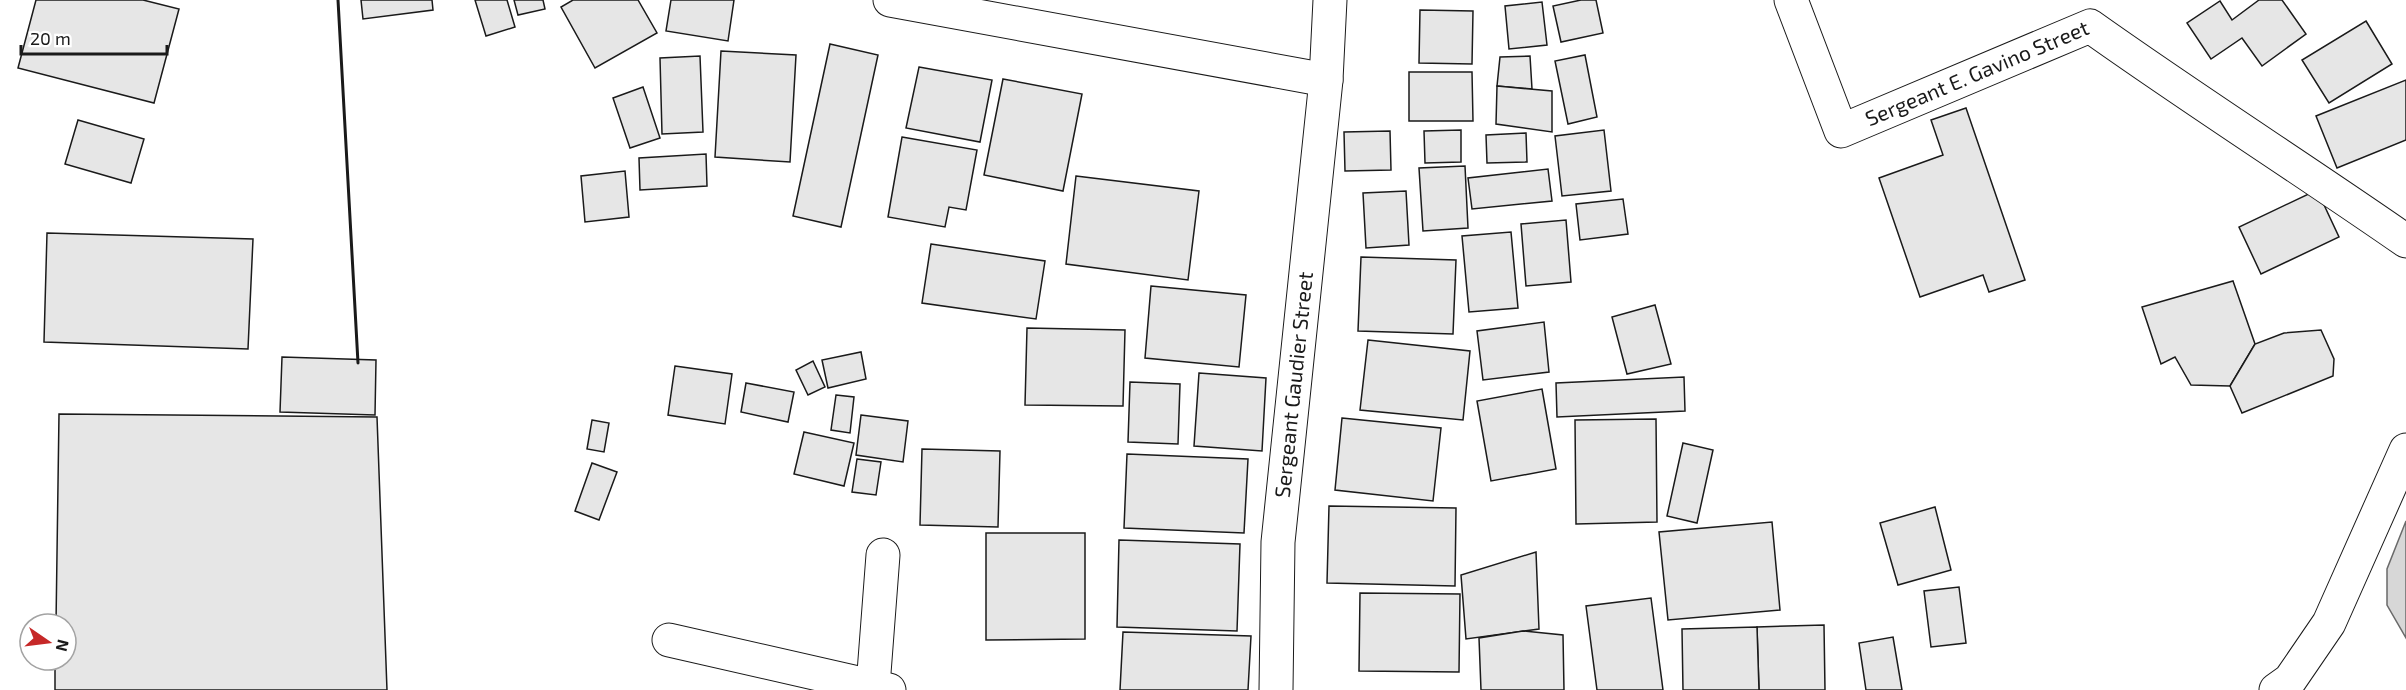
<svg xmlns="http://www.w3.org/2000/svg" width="2406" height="690" font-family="'Exo 2',sans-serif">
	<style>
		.water { fill: #d7d7d7; stroke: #6a6a6a; stroke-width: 1.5 }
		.building { fill: #e6e6e6; stroke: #1a1a1a; stroke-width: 1.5 }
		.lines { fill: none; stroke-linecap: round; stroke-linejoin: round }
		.minor-casing { stroke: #1a1a1a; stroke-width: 35 }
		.minor { stroke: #fff; stroke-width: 33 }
		.wall { stroke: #1a1a1a; stroke-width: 3 }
		.labels { text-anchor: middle; stroke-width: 4.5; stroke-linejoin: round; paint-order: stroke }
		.street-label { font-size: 21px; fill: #1a1a1a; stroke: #fff }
	</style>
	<rect width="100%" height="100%" fill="#fff"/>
	<polygon class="water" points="2406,521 2406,638 2387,605 2387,569"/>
	<g class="building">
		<polygon points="36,0 143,0 179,9 154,103 18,68"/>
		<polygon points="361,0 432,0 433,10 363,19"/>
		<polygon points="475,0 507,0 515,27 486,36"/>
		<polygon points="514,0 543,0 545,9 518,15"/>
		<polygon points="573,0 638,0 657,33 595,68 561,7"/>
		<polygon points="671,0 734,0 728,41 666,31"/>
		<polygon points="1581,0 1596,0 1603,33 1561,42 1553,6"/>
		<polygon points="2259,0 2282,0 2306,34 2262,66 2242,38 2211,59 2187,23 2220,1 2232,20"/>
		<polygon points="1542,2 1547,45 1509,49 1505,6"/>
		<polygon points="1420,10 1473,11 1472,64 1419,63"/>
		<polygon points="2366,21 2392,64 2329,103 2302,60"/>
		<polygon points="830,44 878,55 841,227 793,216"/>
		<polygon points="721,51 796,55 790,162 715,157"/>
		<polygon points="1585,55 1597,117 1568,124 1555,61"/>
		<polygon points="700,56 703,132 662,134 660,58"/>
		<polygon points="1530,56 1532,89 1497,86 1500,57"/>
		<polygon points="919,67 992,80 980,142 906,128"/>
		<polygon points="1409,72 1472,72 1473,121 1409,121"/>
		<polygon points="1003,79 1082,94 1063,191 984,175"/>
		<polygon points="2406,80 2406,140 2337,168 2316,116"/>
		<polygon points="1497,86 1552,91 1552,132 1496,124"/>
		<polygon points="643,87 660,138 630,148 613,98"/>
		<polygon points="1966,108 2025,280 1989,292 1983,275 1920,297 1879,178 1943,155 1931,120"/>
		<polygon points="78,120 144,139 131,183 65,164"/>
		<polygon points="1461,130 1461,162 1425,163 1424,131"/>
		<polygon points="1604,130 1611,191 1562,196 1555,136"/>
		<polygon points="1390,131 1391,170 1345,171 1344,132"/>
		<polygon points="1526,133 1527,162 1487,163 1486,135"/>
		<polygon points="902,137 977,150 966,210 949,207 945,227 888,217"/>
		<polygon points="706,154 707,186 640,190 639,158"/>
		<polygon points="1465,166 1468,228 1423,231 1419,168"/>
		<polygon points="1548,169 1552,201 1472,209 1468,178"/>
		<polygon points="625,171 629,217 585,222 581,176"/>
		<polygon points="1076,176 1199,191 1188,280 1066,264"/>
		<polygon points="2317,190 2339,237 2261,274 2239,227"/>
		<polygon points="1406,191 1409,245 1366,248 1363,193"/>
		<polygon points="1623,199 1628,234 1580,240 1576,204"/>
		<polygon points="1566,220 1571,282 1526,286 1521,224"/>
		<polygon points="1511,232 1518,308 1469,312 1462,236"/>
		<polygon points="47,233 253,239 248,349 44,342"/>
		<polygon points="931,244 1045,261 1036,319 922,303"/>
		<polygon points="1361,257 1456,260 1453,334 1358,331"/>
		<polygon points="2233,281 2255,344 2230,386 2191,385 2175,357 2161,364 2142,307"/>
		<polygon points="1151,286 1246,295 1239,367 1145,358"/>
		<polygon points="1655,305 1671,364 1627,374 1612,317"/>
		<polygon points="1544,322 1549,372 1483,380 1477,331"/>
		<polygon points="1027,328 1125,330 1123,406 1025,405"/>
		<polygon points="2321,330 2334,359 2333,376 2242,413 2230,386 2255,344 2284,333"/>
		<polygon points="1368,340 1470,351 1463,420 1360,410"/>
		<polygon points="861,352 866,379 828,388 822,360"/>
		<polygon points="282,357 376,360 375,415 280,412"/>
		<polygon points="813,361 825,387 808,395 796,370"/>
		<polygon points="675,366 732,374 725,424 668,415"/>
		<polygon points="1199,373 1266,378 1262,451 1194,446"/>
		<polygon points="1684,377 1685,411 1557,417 1556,383"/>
		<polygon points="1130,382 1180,384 1178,444 1128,442"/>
		<polygon points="746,383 794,392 788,422 741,412"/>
		<polygon points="1542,389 1556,469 1491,481 1477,401"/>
		<polygon points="836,395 854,397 850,433 831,430"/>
		<polygon points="59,414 377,417 387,690 55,690 55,660 66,660 66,624 56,624"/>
		<polygon points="861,415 908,421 903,462 856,455"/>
		<polygon points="1342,418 1441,428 1433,501 1335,490"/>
		<polygon points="1656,419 1657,522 1576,524 1575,420"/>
		<polygon points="592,420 609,423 604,452 587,449"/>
		<polygon points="804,432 854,443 844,486 794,474"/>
		<polygon points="1683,443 1713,450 1697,523 1667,516"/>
		<polygon points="922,449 1000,451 998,527 920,525"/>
		<polygon points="1127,454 1248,459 1244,533 1124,528"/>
		<polygon points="857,459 881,462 876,495 852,492"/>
		<polygon points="592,463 617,472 599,520 575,511"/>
		<polygon points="1329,506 1456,508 1455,586 1327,583"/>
		<polygon points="1935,507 1951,570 1898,585 1880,523"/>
		<polygon points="1772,522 1780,610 1668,620 1659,532"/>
		<polygon points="986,533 1085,533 1085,639 986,640"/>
		<polygon points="1119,540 1240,544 1237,631 1117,627"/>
		<polygon points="1536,552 1539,629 1466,639 1461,575"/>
		<polygon points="1959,587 1966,643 1931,647 1924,591"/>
		<polygon points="1360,593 1460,594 1459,672 1359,671"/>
		<polygon points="1651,598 1663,690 1597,690 1586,606"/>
		<polygon points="1824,625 1825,690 1759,690 1757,627"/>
		<polygon points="1757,627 1759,690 1683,690 1682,629"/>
		<polygon points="1523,631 1563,635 1564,690 1481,690 1479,638"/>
		<polygon points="1123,632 1251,636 1248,690 1120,690"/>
		<polygon points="1893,637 1902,690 1866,690 1859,643"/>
	</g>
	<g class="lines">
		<defs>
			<g id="minor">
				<polyline points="890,0 1326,80"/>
				<path id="s1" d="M1791,0L1841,131L2090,26C2194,100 2301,168 2406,241"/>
				<polyline points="669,640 889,690"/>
				<polyline points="873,686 883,555"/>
				<path id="s2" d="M1276,690L1278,542L1326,80L1330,0"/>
				<polyline points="2276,690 2290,680 2329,623 2406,450"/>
			</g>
		</defs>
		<use href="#minor" class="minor-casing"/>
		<use href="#minor" class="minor"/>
		<polyline class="wall" points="338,0 358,363"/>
	</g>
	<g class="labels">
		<g class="street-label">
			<text dy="7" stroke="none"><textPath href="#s1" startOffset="288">Sergeant E. Gavino Street</textPath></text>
			<text dy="7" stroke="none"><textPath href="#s2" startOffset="306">Sergeant Gaudier Street</textPath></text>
		</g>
	</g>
	<g transform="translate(48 642) rotate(104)"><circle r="28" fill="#ffffff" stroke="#a3a3a3" stroke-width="1.5"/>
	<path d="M0-4.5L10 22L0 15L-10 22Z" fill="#c62828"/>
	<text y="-9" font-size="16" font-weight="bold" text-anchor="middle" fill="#1a1a1a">N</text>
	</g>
	<path d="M21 45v9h146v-9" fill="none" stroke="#1a1a1a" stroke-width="3"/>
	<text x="30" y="45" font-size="18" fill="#1a1a1a" stroke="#ffffff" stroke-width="4.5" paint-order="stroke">20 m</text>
</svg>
